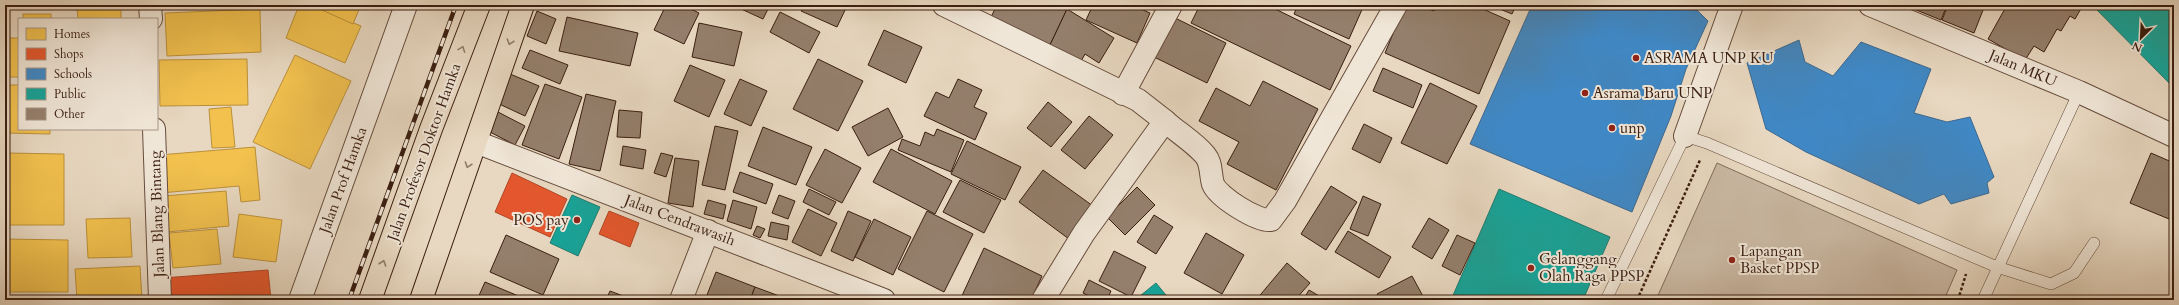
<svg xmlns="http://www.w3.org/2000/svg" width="2179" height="305" font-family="Cardo,serif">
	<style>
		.green { fill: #cab8a3; stroke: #826b5a }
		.homes { fill: #f2c14e; stroke: #bb903b }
		.shops { fill: #e4572e; stroke: #b14625 }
		.schools { fill: #3f88c5; stroke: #3e688f }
		.public { fill: #17a398; stroke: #227b6f }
		.building { fill: #947f6c; stroke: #3a1e10 }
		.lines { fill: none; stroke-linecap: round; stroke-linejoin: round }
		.lane-casing { stroke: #664c3c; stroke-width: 12 }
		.street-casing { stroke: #664c3c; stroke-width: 24 }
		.highway-casing { stroke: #3a1e10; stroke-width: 24 }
		.path { stroke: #3a1e10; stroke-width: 2.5; stroke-dasharray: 3 2; stroke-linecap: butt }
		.lane { stroke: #f0e6d7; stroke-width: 11 }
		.street { stroke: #f0e6d7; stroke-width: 22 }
		.highway { stroke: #e8d8c1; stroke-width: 22 }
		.rail-casing { stroke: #3a1e10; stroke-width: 4.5 }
		.rail { stroke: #f0e6d7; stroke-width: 3; stroke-dasharray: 9; stroke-linecap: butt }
		.oneway { stroke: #917b68 }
		.poi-dot { fill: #8f2418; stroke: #f0e6d7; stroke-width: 1.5 }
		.labels { text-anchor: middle; stroke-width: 4; stroke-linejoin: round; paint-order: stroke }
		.poi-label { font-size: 15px; fill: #3a1e10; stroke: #f0e6d7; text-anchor: start }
		.street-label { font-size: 15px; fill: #3a1e10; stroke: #f0e6d7 }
	</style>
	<rect width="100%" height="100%" fill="#e8d8c1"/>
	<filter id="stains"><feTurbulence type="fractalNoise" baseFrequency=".005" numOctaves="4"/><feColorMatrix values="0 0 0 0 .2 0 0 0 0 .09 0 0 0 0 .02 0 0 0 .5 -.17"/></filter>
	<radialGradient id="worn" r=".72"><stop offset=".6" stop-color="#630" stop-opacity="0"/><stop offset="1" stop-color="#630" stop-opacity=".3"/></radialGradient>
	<polygon class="green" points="1717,163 1957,270 1944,300 1656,300"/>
	<g class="homes">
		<polygon points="299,5 311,5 361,26 345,63 286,38"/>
		<polygon points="311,5 361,5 353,24"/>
		<polygon points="121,7 121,19 78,19 77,8"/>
		<polygon points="260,9 261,52 167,56 165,13"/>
		<rect x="23" y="14" width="28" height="5"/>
		<rect x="5" y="38" width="14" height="39"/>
		<polygon points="295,55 351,81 310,169 253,142"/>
		<polygon points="247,59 248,105 160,106 159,60"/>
		<polygon points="5,85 19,85 19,129 50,129 50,134 5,133"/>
		<polygon points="231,107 235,147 212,148 209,109"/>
		<polygon points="255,147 260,200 241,202 239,186 161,193 159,155"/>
		<polygon points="5,153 64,154 64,225 5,225"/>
		<polygon points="226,191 229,226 167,232 163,196"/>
		<polygon points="239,214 282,220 276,262 233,257"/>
		<polygon points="130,218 132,257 88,258 86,219"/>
		<polygon points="217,229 221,264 173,268 169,233"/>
		<polygon points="5,239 68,240 68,292 5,292"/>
		<polygon points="140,266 142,300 77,300 75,269"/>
		<polygon points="5,296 73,299 73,300 5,300"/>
	</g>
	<g class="shops">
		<polygon points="512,173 567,199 550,237 495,212"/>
		<polygon points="609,211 639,223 630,247 599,234"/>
		<polygon points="268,270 271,300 164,300 163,278"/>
	</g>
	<g class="schools">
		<polygon points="1532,5 1686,5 1698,11 1708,21 1686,69 1671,116 1632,212 1470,144"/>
		<polygon points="1799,40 1805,62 1833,76 1861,42 1931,69 1914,113 1947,122 1970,117 1994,177 1987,183 1989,193 1951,204 1944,194 1919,204 1806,152 1766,129 1747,63"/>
	</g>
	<g class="public">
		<polygon points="2092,5 2174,5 2174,88"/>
		<polygon points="1499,189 1610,237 1583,300 1451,300"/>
		<polygon points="572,195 600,207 578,256 550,243"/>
		<polygon points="1156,283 1170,300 1135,300"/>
	</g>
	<g class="building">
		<polygon points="666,5 683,5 699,13 684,44 654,30"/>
		<polygon points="741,5 770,5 763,19 739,8"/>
		<polygon points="804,5 843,5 847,6 837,27 801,11"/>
		<polygon points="997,5 1069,5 1050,45 991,17"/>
		<polygon points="1093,5 1132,5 1150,13 1137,43 1086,20"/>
		<polygon points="1200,5 1267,5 1351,46 1330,90 1191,23"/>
		<polygon points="1298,5 1364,5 1349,39 1294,14"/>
		<polygon points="1405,5 1419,5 1434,11 1436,5 1474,5 1510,21 1479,94 1385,53"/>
		<polygon points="1490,5 1516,5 1512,14"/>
		<polygon points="1910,5 1947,5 1941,20 1909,7"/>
		<polygon points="1948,5 1985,5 1974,33 1942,20"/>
		<polygon points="2007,5 2083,5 2075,19 2070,16 2061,31 2057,29 2044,52 2034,46 2025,60 1988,39"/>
		<polygon points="1067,9 1114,38 1099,63 1085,54 1080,63 1050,45"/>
		<polygon points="537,11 556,19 546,44 527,36"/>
		<polygon points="780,12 820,32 809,53 770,32"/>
		<polygon points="1171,16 1226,43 1207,83 1152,56"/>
		<polygon points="567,17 638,33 630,66 559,51"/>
		<polygon points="699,23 742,32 734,66 692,57"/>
		<polygon points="884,30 922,47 906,83 868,65"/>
		<polygon points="530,50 568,65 560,84 522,68"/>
		<polygon points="818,59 863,81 838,131 793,109"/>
		<polygon points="690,65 725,80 709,117 674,101"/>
		<polygon points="1383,68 1422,85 1413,108 1373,91"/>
		<polygon points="510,74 539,86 525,116 497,103"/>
		<polygon points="740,79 767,91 751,126 724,114"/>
		<polygon points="958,79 982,90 974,107 987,113 975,140 924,116 936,92 949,98"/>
		<polygon points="1263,81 1318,109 1276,190 1227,164 1239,142 1199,121 1216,88 1250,106"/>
		<polygon points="1430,83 1477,106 1447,164 1401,143"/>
		<polygon points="545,84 582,97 559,159 522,145"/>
		<polygon points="586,94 616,101 600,171 569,164"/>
		<polygon points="1048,102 1072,122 1051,147 1027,128"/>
		<polygon points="888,108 903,137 868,156 852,127"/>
		<polygon points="619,110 642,112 640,138 617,137"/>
		<polygon points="498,112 525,126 515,145 488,131"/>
		<polygon points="1089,116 1113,135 1085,169 1061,150"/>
		<polygon points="1364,124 1392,138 1380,163 1352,149"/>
		<polygon points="715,126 738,131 725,190 702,185"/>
		<polygon points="763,127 812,147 796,185 748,166"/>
		<polygon points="937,129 964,140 951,172 898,150 902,139 920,146 925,132 934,136"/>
		<polygon points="967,141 1021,167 1005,200 951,174"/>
		<polygon points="623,146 646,150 643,169 620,165"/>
		<polygon points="825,149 861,168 842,203 806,185"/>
		<polygon points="891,149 952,181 935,214 873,182"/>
		<polygon points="661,153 673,156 666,177 654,173"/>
		<polygon points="2151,153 2174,163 2174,221 2130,203"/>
		<polygon points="675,158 699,161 693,207 668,203"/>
		<polygon points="1043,170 1093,206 1069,239 1019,202"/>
		<polygon points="740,172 773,184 766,204 733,192"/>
		<polygon points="960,180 1001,200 984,233 943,212"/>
		<polygon points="1331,186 1357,202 1326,250 1301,234"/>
		<polygon points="1137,187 1155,205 1125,235 1107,217"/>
		<polygon points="809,189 836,202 829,215 803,202"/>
		<polygon points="779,195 795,201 788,219 772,213"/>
		<polygon points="1363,196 1381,204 1368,236 1350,229"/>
		<polygon points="708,200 726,205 723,219 704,214"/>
		<polygon points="733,200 757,207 751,229 727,221"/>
		<polygon points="808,209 837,223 821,256 792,242"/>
		<polygon points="848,211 871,221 853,261 831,251"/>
		<polygon points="927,211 973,234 944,292 898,269"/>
		<polygon points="1154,215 1173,227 1156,254 1137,242"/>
		<polygon points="1429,218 1449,230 1432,259 1412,247"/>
		<polygon points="874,219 911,237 893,275 855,257"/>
		<polygon points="771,222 789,226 787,240 768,236"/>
		<polygon points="757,226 765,229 760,238 753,235"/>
		<polygon points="1348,231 1391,257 1379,278 1335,252"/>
		<polygon points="1206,233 1244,255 1222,294 1184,273"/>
		<polygon points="506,235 559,259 543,295 490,272"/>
		<polygon points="1457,235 1475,243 1460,275 1442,266"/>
		<polygon points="984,248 1042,276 1031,300 960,300"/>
		<polygon points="1114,251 1146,267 1131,297 1099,281"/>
		<polygon points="1287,263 1310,283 1295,300 1256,300"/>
		<polygon points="716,272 755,287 750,300 705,300"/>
		<polygon points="1412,276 1425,300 1380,300 1377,294"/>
		<polygon points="1089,280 1111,291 1107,300 1097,300 1083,293"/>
		<polygon points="485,282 528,300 477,300"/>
		<polygon points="755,287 790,300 750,300"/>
		<polygon points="1309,290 1326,300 1303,300"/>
		<polygon points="610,291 634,300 606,300"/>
	</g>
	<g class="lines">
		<defs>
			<g id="lane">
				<polyline points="1606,300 1685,136 1707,143 1997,267 2051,284 2074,273 2094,243"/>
				<polyline points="1983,300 2079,92"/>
			</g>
			<g id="street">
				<polyline points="150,5 151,19"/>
				<polyline points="944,5 1138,100 1165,121 1084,233 1043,300"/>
				<polyline points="1870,5 2079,92 2174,136"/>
				<polyline points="1123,94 1171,5"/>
				<path d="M1165,121C1177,132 1194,142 1205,155C1212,163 1210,174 1213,184C1218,197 1258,222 1271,220L1285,201L1396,5"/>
				<polyline points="154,129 160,300"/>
				<polyline points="1685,136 1732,5"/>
				<polyline points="476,142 884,300"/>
				<polyline points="300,300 406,5"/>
				<polyline points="681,300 708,231"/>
			</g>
			<g id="highway">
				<polyline points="370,300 431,129 479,5"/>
				<polyline points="421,300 523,5"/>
			</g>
		</defs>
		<use href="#lane" class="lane-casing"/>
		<use href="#street" class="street-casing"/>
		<use href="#highway" class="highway-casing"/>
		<g class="path">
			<polyline points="1637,300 1700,160"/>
			<polyline points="1958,300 1966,274"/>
		</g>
		<use href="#lane" class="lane"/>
		<use href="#street" class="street"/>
		<use href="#highway" class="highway"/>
		<defs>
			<polyline id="rail" points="349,300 456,5"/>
		</defs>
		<use href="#rail" class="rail-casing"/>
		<use href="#rail" class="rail"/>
	</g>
	<defs><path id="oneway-chevron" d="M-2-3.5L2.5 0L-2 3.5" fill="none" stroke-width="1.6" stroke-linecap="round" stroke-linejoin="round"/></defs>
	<g class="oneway">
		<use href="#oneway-chevron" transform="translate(510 42) rotate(109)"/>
		<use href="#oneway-chevron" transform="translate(462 49) rotate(-69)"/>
		<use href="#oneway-chevron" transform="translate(468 165) rotate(109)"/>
		<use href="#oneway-chevron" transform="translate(383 263) rotate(-71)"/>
	</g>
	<g class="poi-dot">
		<circle cx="1636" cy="58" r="4"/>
		<circle cx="1585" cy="93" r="4"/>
		<circle cx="1612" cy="128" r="4"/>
		<circle cx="577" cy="220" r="4"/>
		<circle cx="1732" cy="260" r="4"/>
		<circle cx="1531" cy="268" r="4"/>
	</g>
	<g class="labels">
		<g class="poi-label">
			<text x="1644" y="63">ASRAMA UNP KU</text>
			<text x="1593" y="98">Asrama Baru UNP</text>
			<text x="1620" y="133">unp</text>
			<text x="569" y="225" text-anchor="end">POS pay</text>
			<text x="1740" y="256">Lapangan<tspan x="1740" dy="17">Basket PPSP</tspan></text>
			<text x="1539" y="264">Gelanggang<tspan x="1539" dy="17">Olah Raga PPSP</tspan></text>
		</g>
		<g class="street-label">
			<text transform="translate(2023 68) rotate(23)" y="5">Jalan MKU</text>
			<text transform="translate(424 152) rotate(-70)" y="5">Jalan Profesor Doktor Hamka</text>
			<text transform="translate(343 180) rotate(-70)" y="5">Jalan Prof Hamka</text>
			<text transform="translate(157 214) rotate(-92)" y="5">Jalan Blang Bintang</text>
			<text transform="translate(680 220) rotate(21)" y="5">Jalan Cendrawasih</text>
		</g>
	</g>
	<rect width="2179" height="305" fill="none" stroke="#e8d8c1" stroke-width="20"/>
	<rect x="6" y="6" width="2167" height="293" fill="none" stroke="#3a1e10" stroke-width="2"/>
	<rect x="10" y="10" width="2159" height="285" fill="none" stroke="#3a1e10"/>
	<rect x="18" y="18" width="140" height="112" fill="#f0e6d7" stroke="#a79687"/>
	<rect x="26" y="28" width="20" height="12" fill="#f2c14e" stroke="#a79687"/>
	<text x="54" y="38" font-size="12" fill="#3a1e10">Homes</text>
	<rect x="26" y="48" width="20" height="12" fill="#e4572e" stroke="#a79687"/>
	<text x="54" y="58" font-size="12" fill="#3a1e10">Shops</text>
	<rect x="26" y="68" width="20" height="12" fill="#3f88c5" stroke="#a79687"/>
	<text x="54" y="78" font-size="12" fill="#3a1e10">Schools</text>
	<rect x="26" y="88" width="20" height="12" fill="#17a398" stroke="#a79687"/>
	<text x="54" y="98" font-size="12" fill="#3a1e10">Public</text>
	<rect x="26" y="108" width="20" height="12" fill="#947f6c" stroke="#a79687"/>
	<text x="54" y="118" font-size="12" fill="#3a1e10">Other</text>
	<g transform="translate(2141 38) rotate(204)" stroke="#f0e6d7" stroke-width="3" paint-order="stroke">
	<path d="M0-3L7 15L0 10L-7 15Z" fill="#3a1e10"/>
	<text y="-6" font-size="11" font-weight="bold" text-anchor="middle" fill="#3a1e10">N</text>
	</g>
	<rect width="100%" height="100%" filter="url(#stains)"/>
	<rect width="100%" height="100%" fill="url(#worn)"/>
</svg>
